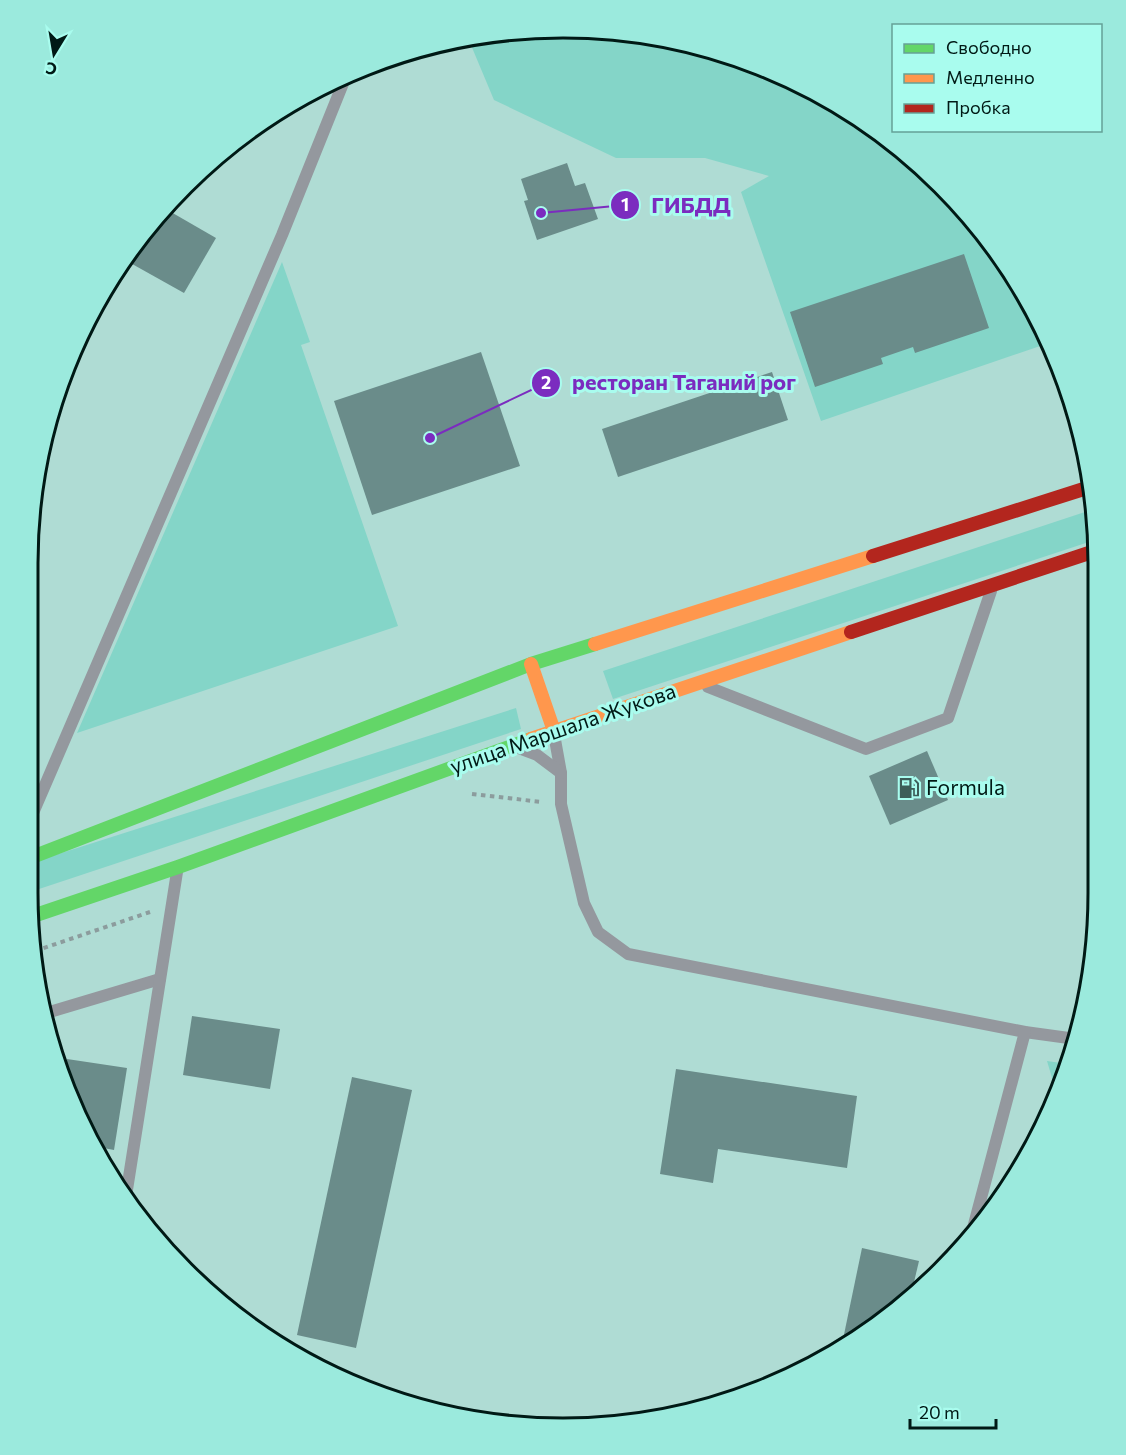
<svg xmlns="http://www.w3.org/2000/svg" width="1126" height="1455" font-family="Commissioner,sans-serif">
	<style>
		.green { fill: #84d5c8 }
		.building { fill: #6a8c8a }
		.lines { fill: none; stroke-linecap: round; stroke-linejoin: round }
		.path { stroke: #8c9c9d; stroke-width: 4; stroke-dasharray: 4.5 4.5; stroke-linecap: butt }
		.lane { stroke: #94989e; stroke-width: 12 }
		.fast { stroke: #63d668; stroke-width: 14 }
		.slow { stroke: #ff974d; stroke-width: 14 }
		.jam { stroke: #b3261e; stroke-width: 14 }
		.labels { text-anchor: middle; stroke-width: 6; stroke-linejoin: round; paint-order: stroke }
		.street-label { font-size: 21px; fill: #001915; stroke: #a9fcee }
		.poi-label { font-size: 21px; fill: #001915; stroke: #a9fcee; text-anchor: start }
		.rim { fill: none; stroke: #001915; stroke-width: 3 }
		.leader { fill: none; stroke: #7b2cbf; stroke-width: 2 }
		.callout-dot { fill: #7b2cbf; stroke: #a9fcee; stroke-width: 2 }
		.mark-label { font-size: 18px; text-anchor: middle; font-weight: bold; fill: #fff }
		.callout-label { font-size: 22px; text-anchor: middle; font-weight: bold; fill: #7b2cbf; stroke: #a9fcee; stroke-width: 6; stroke-linejoin: round; paint-order: stroke }
	</style>
	<rect width="100%" height="100%" fill="#afdcd4"/>
	<g class="green">
		<polygon points="598,28 701,45 800,82 889,138 966,209 1027,295 1049,343 821,421 741,192 769,176 705,158 616,158 494,100 468,38 493,32"/>
		<polygon points="282,262 310,342 301,345 398,626 77,733"/>
		<polygon points="1094,509 1098,528 1098,539 613,699 603,671"/>
		<polygon points="516,708 521,729 27,893 27,864"/>
		<polygon points="1047,1061 1068,1064 1058,1098"/>
	</g>
	<g class="building">
		<polygon points="567,163 575,186 585,183 598,219 537,240 524,201 528,200 521,179"/>
		<polygon points="164,208 216,238 184,293 125,260 138,236"/>
		<polygon points="964,254 989,328 915,353 913,347 881,358 883,364 815,387 790,312"/>
		<polygon points="481,352 520,466 372,515 334,401"/>
		<polygon points="772,372 788,420 618,477 602,429"/>
		<polygon points="927,751 948,800 890,825 869,776"/>
		<polygon points="192,1016 280,1029 270,1089 183,1075"/>
		<polygon points="67,1059 127,1068 114,1150 93,1146 64,1076"/>
		<polygon points="676,1069 857,1096 847,1168 718,1149 713,1183 660,1174"/>
		<polygon points="352,1077 412,1090 356,1348 297,1335"/>
		<polygon points="862,1248 919,1261 910,1299 841,1349"/>
	</g>
	<g class="lines">
		<g class="path">
			<polyline points="472,794 542,802"/>
			<polyline points="35,951 150,912"/>
		</g>
		<g class="lane">
			<polyline points="708,687 866,749 948,718 991,591"/>
			<polyline points="554,734 561,773 561,804 584,903 598,932 628,954 1025,1032 1076,1039"/>
			<polyline points="521,749 537,755 561,773"/>
			<polyline points="27,827 282,235 346,76"/>
			<polyline points="43,1014 160,979"/>
			<polyline points="126,1196 177,872"/>
			<polyline points="972,1232 1025,1032"/>
		</g>
		<g class="fast">
			<polyline points="27,859 531,664 595,644"/>
			<polyline points="30,917 178,867 531,739"/>
		</g>
		<g class="slow">
			<polyline points="595,644 873,556"/>
			<polyline points="531,664 554,731"/>
			<polyline points="531,739 851,632"/>
		</g>
		<g class="jam">
			<polyline points="873,556 1090,487"/>
			<polyline points="851,632 1098,550"/>
		</g>
	</g>
	<defs>
		<symbol id="fuel-bare" viewBox="-9 -9 18 18"><path d="M-5.5-6h7V0h2V4h1.3V-2.5L3-4.5l.8-.8L6-3V5H2.5V1h-1V6h-7ZM-4.2-4.7v3.2H.2V-4.7Z" fill="#3d5d58" stroke="#a9fcee" stroke-width="2.5" paint-order="stroke"/></symbol>
	</defs>
	<g fill-rule="evenodd">
		<use href="#fuel-bare" x="894" y="773" width="30" height="30"/>
	</g>
	<g class="labels">
		<g class="street-label">
			<text transform="translate(563 729) rotate(-19)" y="7">улица Маршала Жукова</text>
		</g>
		<g class="poi-label">
			<text x="926" y="795">Formula</text>
		</g>
	</g>
	<path d="M0 0H1126V1455H0ZM563 38H563A525 525 0 0 1 1088 563V893A525 525 0 0 1 563 1418H563A525 525 0 0 1 38 893V563A525 525 0 0 1 563 38Z" fill="#9beadd" fill-rule="evenodd"/>
	<path class="rim" d="M563 38H563A525 525 0 0 1 1088 563V893A525 525 0 0 1 563 1418H563A525 525 0 0 1 38 893V563A525 525 0 0 1 563 38Z"/>
	<path class="leader" d="M541 213L625 205M430 438L546 383"/>
	<g class="callout-dot">
		<circle cx="541" cy="213" r="6"/>
		<circle cx="430" cy="438" r="6"/>
		<circle cx="625" cy="205" r="15"/>
		<circle cx="546" cy="383" r="15"/>
	</g>
	<g class="mark-label">
		<text x="625" y="211">1</text>
		<text x="546" y="389">2</text>
	</g>
	<g class="callout-label">
		<text x="691" y="213">ГИБДД</text>
		<text x="684" y="390">ресторан Таганий рог</text>
	</g>
	<rect x="892" y="24" width="210" height="108" fill="#a9fcee" stroke="#65a197" stroke-width="1.5"/>
	<rect x="904" y="44" width="30" height="9" fill="#63d668" stroke="#65a197" stroke-width="1.5"/>
	<text x="946" y="54" font-size="18" fill="#001915">Свободно</text>
	<rect x="904" y="74" width="30" height="9" fill="#ff974d" stroke="#65a197" stroke-width="1.5"/>
	<text x="946" y="84" font-size="18" fill="#001915">Медленно</text>
	<rect x="904" y="104" width="30" height="9" fill="#b3261e" stroke="#65a197" stroke-width="1.5"/>
	<text x="946" y="114" font-size="18" fill="#001915">Пробка</text>
	<g transform="translate(54 54) rotate(191)" stroke="#a9fcee" stroke-width="4.5" paint-order="stroke">
	<path d="M0-4.5L10 22L0 15L-10 22Z" fill="#001915"/>
	<text y="-9" font-size="16" font-weight="bold" text-anchor="middle" fill="#001915">С</text>
	</g>
	<path d="M910 1419v9h86v-9" fill="none" stroke="#001915" stroke-width="3"/>
	<text x="919" y="1419" font-size="18" fill="#001915" stroke="#a9fcee" stroke-width="4.5" paint-order="stroke">20 m</text>
</svg>
